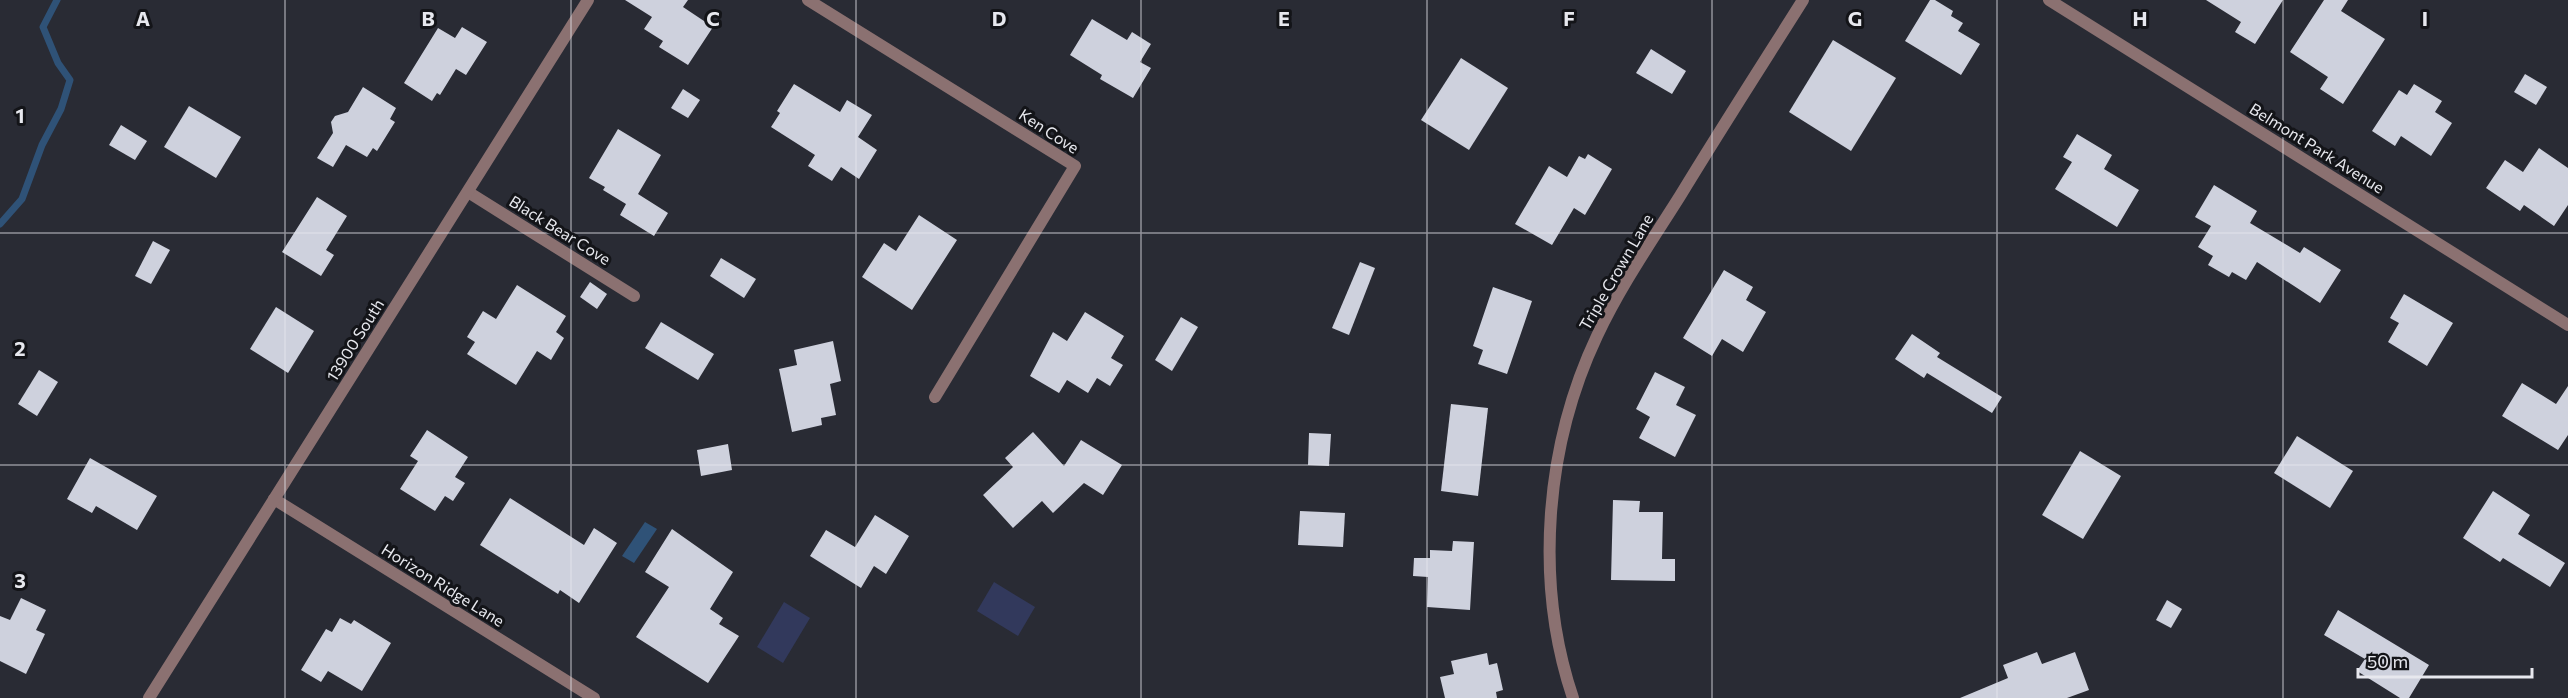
<svg xmlns="http://www.w3.org/2000/svg" width="2568" height="698" font-family="Commissioner,sans-serif">
	<style>
		.green { fill: #32395c }
		.water { fill: #2f5277 }
		.lines { fill: none; stroke-linecap: round; stroke-linejoin: round }
		.stream { stroke: #2f5277; stroke-width: 7 }
		.building { fill: #ced1dd }
		.street { stroke: #8b7171; stroke-width: 12 }
		.grid { fill: none; stroke: #e7e8ee; stroke-width: 1.5; stroke-opacity: 0.55 }
		.labels { text-anchor: middle; stroke-width: 6; stroke-linejoin: round; paint-order: stroke }
		.street-label { font-size: 16px; fill: #e7e8ee; stroke: #131418 }
		.grid-label { font-size: 20px; text-anchor: middle; font-weight: bold; fill: #e7e8ee; stroke: #131418; stroke-width: 6; stroke-linejoin: round; paint-order: stroke }
	</style>
	<rect width="100%" height="100%" fill="#292b34"/>
	<g class="green">
		<polygon points="994,582 1035,607 1018,636 977,611"/>
		<polygon points="784,602 810,618 783,663 757,647"/>
	</g>
	<polygon class="water" points="645,522 657,529 634,563 622,556"/>
	<g class="lines">
		<polyline class="stream" points="0,224 22,199 42,145 61,109 70,80 58,63 43,27 57,0"/>
	</g>
	<g class="building">
		<polygon points="625,0 688,0 683,7 713,27 688,65 659,47 663,41 644,29 652,17"/>
		<polygon points="1930,0 1935,0 1953,11 1951,16 1963,23 1958,31 1980,44 1961,75 1905,41"/>
		<polygon points="2206,0 2283,0 2255,44 2235,32 2241,22"/>
		<polygon points="2324,0 2348,0 2341,11 2385,39 2343,104 2320,89 2328,77 2290,52"/>
		<polygon points="1092,19 1127,40 1132,32 1151,44 1140,62 1151,68 1133,98 1100,79 1102,75 1070,55"/>
		<polygon points="462,27 487,42 466,75 456,69 440,95 437,93 432,101 404,83 438,28 455,38"/>
		<polygon points="1833,40 1896,78 1851,151 1789,112"/>
		<polygon points="1651,49 1686,71 1672,94 1636,73"/>
		<polygon points="1461,58 1508,88 1469,150 1421,120"/>
		<polygon points="2525,74 2547,87 2536,105 2514,92"/>
		<polygon points="794,84 840,112 847,100 872,115 858,137 877,150 859,179 841,167 832,181 808,166 815,155 771,127 780,113 777,111"/>
		<polygon points="2414,84 2442,101 2435,112 2452,123 2431,156 2401,136 2395,146 2372,131 2399,90 2407,95"/>
		<polygon points="363,87 396,108 390,119 395,122 377,151 373,148 367,157 346,145 333,167 317,158 333,133 331,122 335,116 348,112"/>
		<polygon points="683,89 700,100 688,118 671,108"/>
		<polygon points="189,106 241,137 216,178 164,147"/>
		<polygon points="121,125 147,141 135,160 109,145"/>
		<polygon points="618,129 661,155 638,194 668,213 654,236 620,215 626,204 603,190 605,187 589,178"/>
		<polygon points="2077,134 2112,155 2104,169 2139,190 2117,227 2055,189 2072,162 2063,157"/>
		<polygon points="2539,148 2568,168 2568,205 2554,226 2524,205 2520,211 2486,188 2505,160 2523,172"/>
		<polygon points="1588,154 1612,169 1585,215 1574,208 1552,245 1515,224 1549,166 1567,177 1579,156 1585,159"/>
		<polygon points="2214,185 2257,211 2250,223 2300,253 2304,247 2341,270 2320,303 2257,262 2246,280 2232,272 2229,277 2208,265 2213,256 2198,247 2211,226 2195,217"/>
		<polygon points="317,197 347,216 326,250 334,255 321,276 282,252"/>
		<polygon points="919,215 957,240 912,310 862,277 884,243 896,251"/>
		<polygon points="153,241 170,250 151,284 135,276"/>
		<polygon points="721,258 756,279 744,298 710,276"/>
		<polygon points="1360,262 1375,268 1349,335 1332,328"/>
		<polygon points="1724,270 1753,287 1746,300 1766,312 1743,352 1722,339 1712,356 1683,338"/>
		<polygon points="590,282 607,294 597,309 580,297"/>
		<polygon points="517,285 566,316 556,332 564,338 551,360 537,351 516,385 467,354 475,342 467,337 483,311 496,319"/>
		<polygon points="1493,287 1532,301 1507,374 1478,364 1483,350 1473,346"/>
		<polygon points="2404,294 2453,323 2427,366 2388,342 2399,323 2390,318"/>
		<polygon points="276,307 314,331 288,373 250,349"/>
		<polygon points="1085,312 1124,336 1111,358 1123,365 1110,386 1097,378 1088,393 1067,380 1059,393 1030,376 1053,332 1067,341"/>
		<polygon points="1181,317 1198,327 1172,371 1155,360"/>
		<polygon points="661,322 714,354 698,380 645,348"/>
		<polygon points="1912,334 1940,353 1937,357 2002,397 1992,413 1927,373 1924,378 1895,359"/>
		<polygon points="833,341 841,381 830,384 836,415 821,418 822,425 792,432 779,369 797,365 794,350"/>
		<polygon points="39,370 58,382 37,416 18,404"/>
		<polygon points="1655,372 1685,387 1676,405 1696,415 1675,457 1639,438 1650,417 1636,409"/>
		<polygon points="2522,383 2556,404 2568,386 2568,435 2558,450 2502,416"/>
		<polygon points="1451,404 1488,408 1478,496 1441,491"/>
		<polygon points="427,430 468,457 455,477 465,483 453,501 445,496 435,511 400,489 418,461 410,456"/>
		<polygon points="1033,432 1064,466 1081,440 1122,465 1103,495 1084,483 1053,513 1042,501 1013,528 983,495 1013,467 1005,458"/>
		<polygon points="1309,433 1331,434 1329,466 1308,465"/>
		<polygon points="2297,436 2353,471 2330,508 2274,473"/>
		<polygon points="728,444 732,470 701,476 697,450"/>
		<polygon points="2080,451 2121,476 2083,539 2042,515"/>
		<polygon points="90,458 157,496 137,530 96,506 92,513 67,499"/>
		<polygon points="2493,491 2530,515 2518,534 2565,563 2550,587 2503,558 2500,562 2463,538"/>
		<polygon points="510,498 584,545 594,528 617,543 579,603 560,590 558,594 480,545"/>
		<polygon points="1613,500 1640,501 1639,512 1663,512 1662,559 1675,559 1675,581 1611,580"/>
		<polygon points="1300,511 1345,513 1343,547 1298,545"/>
		<polygon points="875,515 909,536 886,574 874,566 861,588 810,556 826,530 855,547"/>
		<polygon points="672,529 733,572 710,609 723,618 719,624 739,636 708,683 636,637 669,587 645,572"/>
		<polygon points="1453,541 1474,542 1470,610 1427,607 1428,577 1413,576 1414,558 1430,558 1430,550 1452,551"/>
		<polygon points="21,598 46,610 36,630 45,634 26,674 0,661 0,616 10,620"/>
		<polygon points="2167,600 2182,609 2171,628 2156,620"/>
		<polygon points="2338,610 2429,665 2409,698 2400,698 2357,671 2365,659 2324,635"/>
		<polygon points="340,618 351,624 354,620 391,643 362,691 328,671 321,682 301,670 326,629 332,632"/>
		<polygon points="2037,652 2042,664 2075,652 2089,690 2067,698 1960,698 2008,678 2003,665"/>
		<polygon points="1487,653 1489,665 1497,663 1503,690 1496,692 1497,698 1445,698 1440,677 1454,674 1451,661"/>
	</g>
	<g class="lines">
		<g class="street">
			<polyline points="808,0 1075,166 935,397"/>
			<polyline points="2049,0 2568,325"/>
			<polyline points="468,192 634,296"/>
			<polyline points="274,499 594,698"/>
			<polyline points="149,698 588,0"/>
			<path d="M1573,698C1534,582 1545,446 1597,336C1620,287 1651,242 1680,196C1720,130 1762,65 1803,0"/>
		</g>
	</g>
	<path class="grid" d="M285,0V698M571,0V698M856,0V698M1141,0V698M1427,0V698M1712,0V698M1997,0V698M2283,0V698M0,233H2568M0,465H2568"/>
	<g class="labels">
		<g class="street-label">
			<text transform="translate(1049 131) rotate(33)" y="6">Ken Cove</text>
			<text transform="translate(2317 148) rotate(32)" y="6">Belmont Park Avenue</text>
			<text transform="translate(560 230) rotate(32)" y="6">Black Bear Cove</text>
			<text transform="translate(1616 272) rotate(-60)" y="6">Triple Crown Lane</text>
			<text transform="translate(355 340) rotate(-58)" y="6">13900 South</text>
			<text transform="translate(443 585) rotate(32)" y="6">Horizon Ridge Lane</text>
		</g>
	</g>
	<g class="grid-label">
		<text x="143" y="26">A</text>
		<text x="428" y="26">B</text>
		<text x="713" y="26">C</text>
		<text x="999" y="26">D</text>
		<text x="1284" y="26">E</text>
		<text x="1569" y="26">F</text>
		<text x="1855" y="26">G</text>
		<text x="2140" y="26">H</text>
		<text x="2425" y="26">I</text>
		<text x="20" y="123">1</text>
		<text x="20" y="356">2</text>
		<text x="20" y="588">3</text>
	</g>
	<path d="M2358 668v9h174v-9" fill="none" stroke="#e7e8ee" stroke-width="3"/>
	<text x="2367" y="668" font-size="18" fill="#e7e8ee" stroke="#131418" stroke-width="4.5" paint-order="stroke">50 m</text>
</svg>
